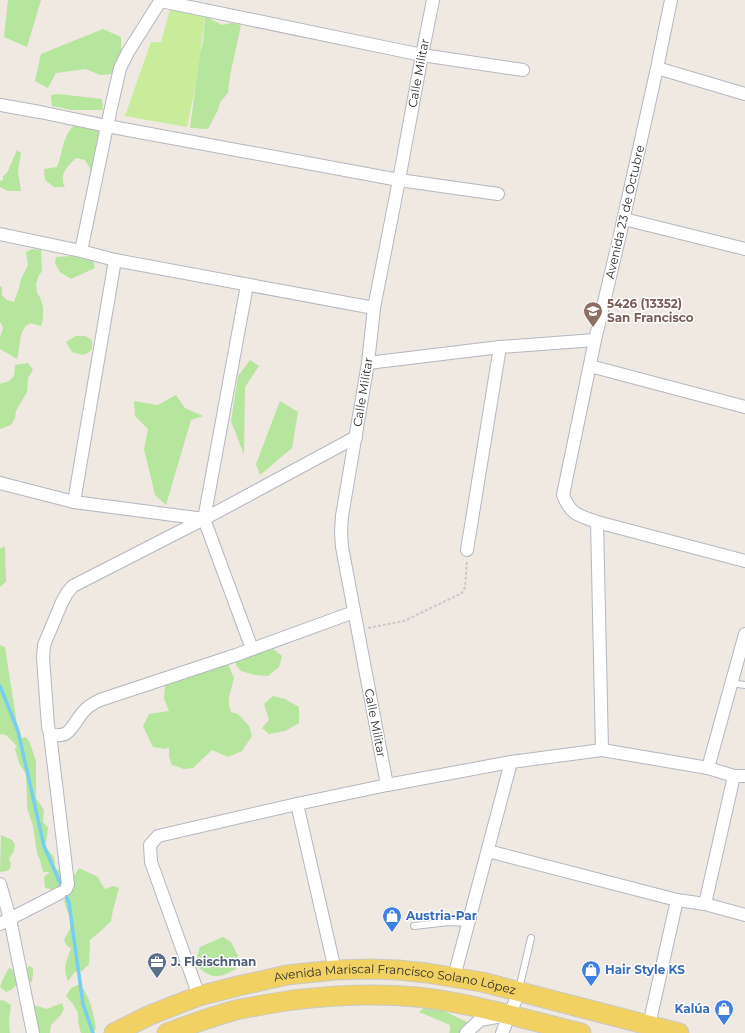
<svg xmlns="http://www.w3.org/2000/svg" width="745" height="1033" font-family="Montserrat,sans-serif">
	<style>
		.green { fill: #b6e59e }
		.pitch { fill: #c9ec9a }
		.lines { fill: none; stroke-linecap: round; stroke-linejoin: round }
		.stream { stroke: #75cff0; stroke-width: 3.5 }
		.lane-casing { stroke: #b4b7c1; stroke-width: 8 }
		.street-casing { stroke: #b4b7c1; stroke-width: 14 }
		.primary-casing { stroke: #c9c9c9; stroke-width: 21 }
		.path { stroke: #c9c9c9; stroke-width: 2; stroke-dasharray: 3 2; stroke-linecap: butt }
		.lane { stroke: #fff; stroke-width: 6 }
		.street { stroke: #fff; stroke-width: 12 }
		.primary { stroke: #f2d163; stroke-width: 19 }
		.labels { text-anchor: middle; stroke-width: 3; stroke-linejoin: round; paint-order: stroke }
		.street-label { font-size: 12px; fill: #2e2e2e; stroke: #fff }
		.education-label { font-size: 12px; font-weight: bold; fill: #785e54; stroke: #fff; text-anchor: start }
		.shop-label { font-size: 12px; font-weight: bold; fill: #366cbe; stroke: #fff; text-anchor: start }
		.service-label { font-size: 12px; font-weight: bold; fill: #4e5e75; stroke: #fff; text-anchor: start }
	</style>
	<rect width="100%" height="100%" fill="#efe9e1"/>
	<g class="green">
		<polygon points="8,0 41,0 27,47 4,37"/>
		<polygon points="205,16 222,25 232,23 241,25 230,76 228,93 220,102 218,110 208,129 190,128 200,53 203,43"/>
		<polygon points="103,29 121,37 121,62 113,74 100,75 86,69 56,73 48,88 35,81 41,54"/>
		<polygon points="58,94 102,99 103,110 72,110 52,106 51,95"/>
		<path d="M77,123L98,127L100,142L97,161L91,170L85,160L76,158C67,167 59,174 65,187H54L45,180L44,169L57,167C62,155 62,141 70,130C71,128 74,126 77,123Z"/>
		<polygon points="17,150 21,153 18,171 21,191 8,191 0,187 0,181 3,180 3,176 7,173"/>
		<path d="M32,249L41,250L42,271L39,275L36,284L37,293L40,297L43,307V318L41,326L30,323C30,324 25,326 25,327C19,334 20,350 17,359L0,349C0,346 0,342 0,338C1,330 6,330 0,322V286L2,287V295L7,300L14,302L19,288L21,279L28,265L26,252Z"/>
		<polygon points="71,256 93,260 95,268 71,279 60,272 55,263 56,257"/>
		<path d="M76,336H85L92,340V349C85,357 82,355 72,352L66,342Z"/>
		<polygon points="250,360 259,366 245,387 244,455 231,421 238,376"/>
		<polygon points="28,363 33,370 28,378 27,392 16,411 15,418 11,425 0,429 0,384 9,381 14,376 15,365"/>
		<polygon points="176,395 185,408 203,416 191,420 166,505 155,495 144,449 148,429 135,416 134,401 158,405"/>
		<polygon points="280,401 298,412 292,448 260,475 256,464"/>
		<polygon points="5,546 6,582 0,587 0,549"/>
		<path d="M0,645L5,647L18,731L21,738L26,737L30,743L36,761V798L44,810L43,822L48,828L47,836L45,847C52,854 59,860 52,870L54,869L60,870L68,886L79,868L98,877L101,883L105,889L113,886L119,888L113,910L111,921L103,929L90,940L89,964L82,971L75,972L68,981C62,967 67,961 71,948L66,945L64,939C77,921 69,919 64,901L68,896L60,897L56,890L45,888L44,877L50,872H43L40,860L37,853L33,826L27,808V800L26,774L19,763L15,749L17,746L6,735L0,734Z"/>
		<polygon points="265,645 273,649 282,656 279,667 268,676 255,675 241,671 236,665 236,655"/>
		<polygon points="227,662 234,678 229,697 229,705 231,712 238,714 249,726 252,736 242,751 228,757 212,750 193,768 184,769 172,765 169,757 169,747 165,749 153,747 143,726 149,714 169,711 164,699 165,685 197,672"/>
		<polygon points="273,696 285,699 299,707 299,723 285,731 269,734 262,728 269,720 264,704"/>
		<polygon points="1,835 12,840 15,845 14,851 9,859 11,864 10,869 7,871 0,872"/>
		<path d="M223,937L231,942L238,956L236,969C219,978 213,980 198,967L197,957L200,947Z"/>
		<path d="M29,966L33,968V974L32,981L27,984L19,977C16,986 15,989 6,992L0,987L4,977L9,968L17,971L19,977Z"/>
		<path d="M80,984C91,1000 93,1010 96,1029L92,1033H81L78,1022V1013L73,1004L66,996L71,988Z"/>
		<polygon points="0,1000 5,1001 11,1005 9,1021 10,1033 0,1033"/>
		<polygon points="62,1003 64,1009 61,1015 51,1025 50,1033 35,1033 32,1013 34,1005 47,1009"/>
		<polygon points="427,1005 438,1008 469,1023 471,1033 449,1033 450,1031 450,1025 419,1012"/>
	</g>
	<polygon class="pitch" points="170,9 205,16 196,84 187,127 125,116 151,42 161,42"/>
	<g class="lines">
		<polyline class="stream" points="0,686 18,731 44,846 69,903 83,1004 93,1033"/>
		<defs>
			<g id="lane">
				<polyline points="731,683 745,685"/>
				<polyline points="414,926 449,922 469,923"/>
				<polyline points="519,989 531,938"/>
			</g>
			<g id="street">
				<path d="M671,0L657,68L619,239L595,340L563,495C571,515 578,515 597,522L745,561"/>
				<polyline points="161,1 422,55 523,70"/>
				<polyline points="657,68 745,94"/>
				<polyline points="0,105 40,112 107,126 399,180 498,194"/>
				<polyline points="624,219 745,249"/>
				<polyline points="0,234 81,251 115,260 374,308"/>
				<polyline points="81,251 107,126 120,68 128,52 161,0"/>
				<polyline points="247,285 204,519 252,649"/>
				<polyline points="368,363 500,347 595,340"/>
				<polyline points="590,366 745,407"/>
				<polyline points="0,483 74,502 204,519"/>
				<polyline points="74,502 115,260"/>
				<polyline points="597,522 602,750"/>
				<polyline points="467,550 500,347"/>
				<path d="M354,612L236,655L100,700C94,703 88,706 84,711C72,724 71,740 50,734L48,726L43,658L44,645L62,602L67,593L73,586L204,519L356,437"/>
				<polyline points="50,734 68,884 66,889"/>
				<polyline points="708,768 745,634"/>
				<path id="s1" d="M387,785L342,547L341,532L342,516L368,363L374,308L399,180L422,55L433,0"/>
				<polyline points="297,804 335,970"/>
				<polyline points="488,851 677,900 705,904 745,915"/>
				<polyline points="0,884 10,919 33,1033"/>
				<polyline points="705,904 734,776"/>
				<polyline points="0,924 60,893"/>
				<polyline points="454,977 511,762"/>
				<polyline points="199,996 151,862 150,845 158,836 297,804 387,785 511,762 602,750 708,768 734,776 745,776"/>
				<polyline points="649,1025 677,900"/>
				<polyline points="466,1033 480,1020 502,1016"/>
				<polyline points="502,1033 519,992"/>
			</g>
			<g id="primary">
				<path id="s2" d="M114,1033L148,1016L173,1006L199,996L238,986L287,975L335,970L371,969L398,970L427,973L482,982L679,1033"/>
				<path d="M167,1033C189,1025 213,1016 236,1010C255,1006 274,1003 293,1000C334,995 376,993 417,997C473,1003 527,1020 581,1033"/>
			</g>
		</defs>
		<use href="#lane" class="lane-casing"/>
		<use href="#street" class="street-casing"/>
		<use href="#primary" class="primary-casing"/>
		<polyline class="path" points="368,628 404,621 462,593 465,587 467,561"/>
		<use href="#lane" class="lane"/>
		<use href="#street" class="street"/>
		<use href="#primary" class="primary"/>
	</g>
	<defs>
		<symbol id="school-pin" viewBox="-11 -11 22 30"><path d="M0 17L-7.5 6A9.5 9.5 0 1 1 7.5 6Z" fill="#8d6e63" stroke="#fff"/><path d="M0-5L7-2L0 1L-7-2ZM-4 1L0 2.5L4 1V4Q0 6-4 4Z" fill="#fff"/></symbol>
		<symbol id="shop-pin" viewBox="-11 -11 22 30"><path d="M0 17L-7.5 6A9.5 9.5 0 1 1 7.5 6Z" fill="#3f7fe0" stroke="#fff"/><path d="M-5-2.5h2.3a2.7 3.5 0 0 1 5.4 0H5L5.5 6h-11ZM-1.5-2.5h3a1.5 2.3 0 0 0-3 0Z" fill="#fff"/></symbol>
		<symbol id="office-pin" viewBox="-11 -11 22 30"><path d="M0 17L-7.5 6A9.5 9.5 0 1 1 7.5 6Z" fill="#5c6f8a" stroke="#fff"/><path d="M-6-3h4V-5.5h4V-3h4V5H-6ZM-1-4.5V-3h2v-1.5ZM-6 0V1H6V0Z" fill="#fff"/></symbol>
	</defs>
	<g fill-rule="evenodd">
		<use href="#school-pin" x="582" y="300" width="22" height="30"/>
		<use href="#shop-pin" x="381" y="905" width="22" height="30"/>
		<use href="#office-pin" x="146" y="951" width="22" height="30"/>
		<use href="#shop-pin" x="580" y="959" width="22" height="30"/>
		<use href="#shop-pin" x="713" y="998" width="22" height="30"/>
	</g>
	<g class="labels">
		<g class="street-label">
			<text dy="4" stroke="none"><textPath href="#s1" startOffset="723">Calle Militar</textPath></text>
			<text transform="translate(625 212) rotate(-77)" y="4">Avenida 23 de Octubre</text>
			<text dy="4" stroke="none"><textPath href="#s1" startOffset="399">Calle Militar</textPath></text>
			<text transform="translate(375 723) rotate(79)" y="4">Calle Militar</text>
			<text dy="4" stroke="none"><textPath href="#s2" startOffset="292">Avenida Mariscal Francisco Solano López</textPath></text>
		</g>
		<g class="education-label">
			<text x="607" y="308">5426 (13352)<tspan x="607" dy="14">San Francisco</tspan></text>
		</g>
		<g class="shop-label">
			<text x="406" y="920">Austria-Par</text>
			<text x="605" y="974">Hair Style KS</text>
			<text x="710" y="1013" text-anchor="end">Kalúa</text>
		</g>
		<g class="service-label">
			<text x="171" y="966">J. Fleischman</text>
		</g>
	</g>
</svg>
